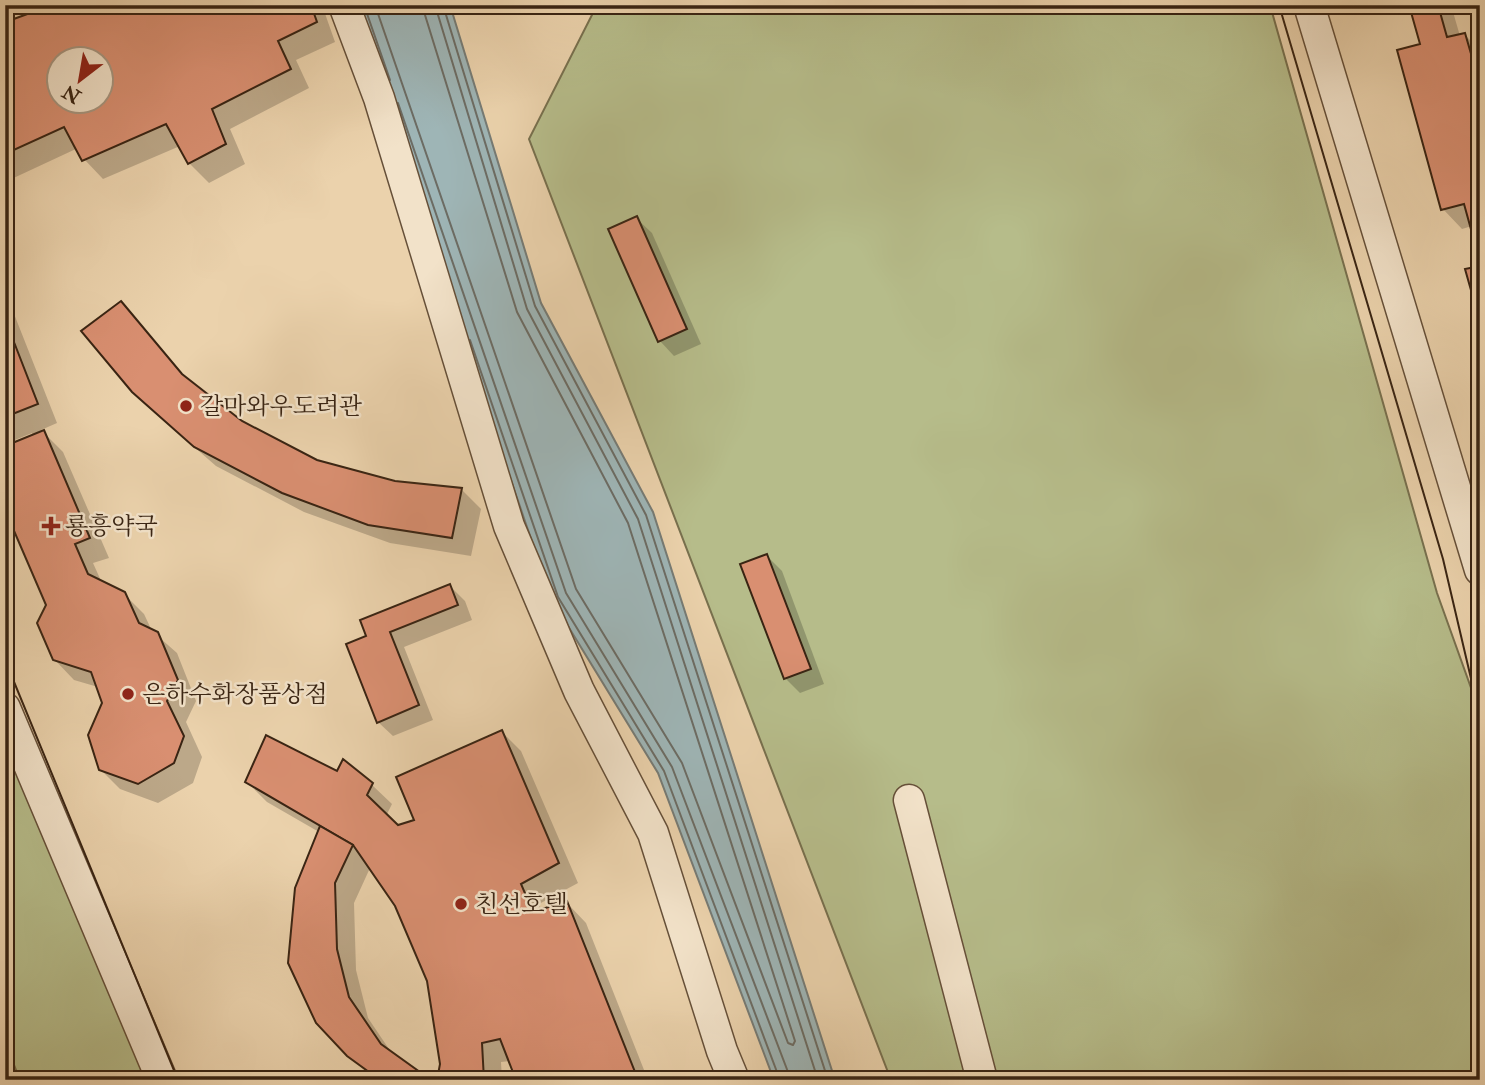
<svg xmlns="http://www.w3.org/2000/svg" width="1485" height="1085" font-family="'IM FELL Double Pica','Noto Serif KR',serif">
	<style>
		.green { fill: #b6bc8a; stroke: #78704e; stroke-width: 2 }
		.water { fill: #9eb5b6; stroke: #767b75; stroke-width: 2 }
		.shadow { fill: #0003; fill-rule: evenodd }
		.lines { fill: none; stroke-linecap: round; stroke-linejoin: round }
		.shore { stroke: #6c6c64; stroke-width: 2 }
		.building { fill: #d98f71; stroke: #392413; stroke-width: 2; fill-rule: evenodd }
		.minor-casing { stroke: #665039; stroke-width: 33 }
		.minor { stroke: #f2e2c9; stroke-width: 30 }
		.tram { stroke: #392413; stroke-width: 2 }
		.poi-dot { fill: #8f2418; stroke: #f2e2c9; stroke-width: 2.5 }
		.labels { text-anchor: middle; stroke-width: 5; stroke-linejoin: round; paint-order: stroke }
		.poi-label { font-size: 24px; fill: #392413; stroke: #f2e2c9; text-anchor: start }
	</style>
	<rect width="100%" height="100%" fill="#ebd2ac"/>
	<filter id="stains"><feTurbulence type="fractalNoise" baseFrequency=".00286" numOctaves="4"/><feColorMatrix values="0 0 0 0 .2 0 0 0 0 .09 0 0 0 0 .02 0 0 0 .5 -.17"/></filter>
	<radialGradient id="worn" r=".72"><stop offset=".6" stop-color="#630" stop-opacity="0"/><stop offset="1" stop-color="#630" stop-opacity=".3"/></radialGradient>
	<g class="green">
		<polygon points="597,5 1270,5 1437,593 1480,713 1480,1080 891,1080 529,139"/>
		<polygon points="5,708 162,1080 20,1080 5,1042"/>
	</g>
	<polygon class="water" points="348,5 450,5 541,303 653,512 835,1080 774,1080 658,773 552,600"/>
	<g class="shadow">
		<path d="M58,5H322L335,42L296,60L309,88L230,129L245,164L209,183L189,163L180,146L103,179L84,159L78,148L5,182V42ZM60,60H102V102H60Z"/>
		<polygon points="1411,5 1451,5 1460,36 1465,35 1480,50 1480,255 1472,226 1462,229 1443,209 1422,46"/>
		<polygon points="637,219 652,233 701,344 674,356 660,341"/>
		<polygon points="5,291 57,423 41,430 63,452 109,558 93,563 102,583 124,594 144,614 152,631 177,653 196,701 186,722 202,757 193,783 158,803 120,789 100,769 104,703 98,687 74,680 54,659 33,436 32,433 5,444"/>
		<polygon points="121,303 191,383 241,423 317,462 395,483 461,489 481,509 471,556 390,543 304,512 216,466 153,411"/>
		<polygon points="767,556 782,571 824,684 800,693 785,678"/>
		<polygon points="450,586 465,601 472,620 404,647 433,720 393,736 378,722 368,637"/>
		<polygon points="502,732 521,751 578,883 539,904 542,911 567,903 586,923 648,1080 518,1080 510,1061 501,1062 502,1080 438,1080 441,1064 429,981 396,905 370,868 354,903 356,970 368,1018 393,1055 428,1080 375,1080 348,1055 319,832 267,802 247,782 338,773 372,785 392,804 386,816 397,827 417,821"/>
	</g>
	<g class="lines">
		<g class="shore">
			<polyline points="364,5 390,80"/>
			<polyline points="375,5 576,589 682,763 788,1043 793,1045 795,1041 628,523 517,312 425,15 424,5"/>
			<polyline points="435,5 527,309 638,519 818,1080"/>
			<polyline points="443,5 535,306 646,515 828,1080"/>
			<polyline points="398,103 566,593 672,767 788,1072 789,1080"/>
			<polyline points="470,340 558,597 664,771 780,1080"/>
		</g>
	</g>
	<g class="building">
		<path d="M52,5H311L317,22L278,41L291,69L212,109L226,144L188,164L166,124L82,161L64,127L5,154V40L13,36L11,20ZM60,60H102V102H60Z"/>
		<polygon points="1409,5 1438,5 1447,37 1465,33 1480,85 1480,262 1464,204 1441,210 1397,50 1420,44"/>
		<polygon points="637,216 687,329 658,342 608,229"/>
		<polygon points="1480,266 1480,322 1465,269"/>
		<polygon points="121,301 182,374 242,421 317,460 395,481 462,488 452,538 368,525 282,493 194,447 132,392 81,331"/>
		<polygon points="5,319 38,404 5,417"/>
		<polygon points="44,430 90,538 75,544 88,574 125,592 139,623 158,632 178,680 167,701 184,736 174,763 138,784 99,770 88,735 102,703 91,672 53,660 37,623 46,605 5,510 5,446"/>
		<polygon points="767,554 811,669 784,679 740,564"/>
		<polygon points="450,584 458,605 390,632 419,705 377,723 346,644 366,636 360,620"/>
		<polygon points="502,730 559,863 521,884 533,912 567,901 635,1072 614,1080 516,1080 500,1039 482,1043 484,1080 437,1080 440,1064 427,981 395,906 353,845 245,782 266,735 337,771 343,759 373,783 367,795 398,825 414,820 396,777"/>
		<polygon points="320,826 353,845 335,883 337,949 349,997 381,1044 431,1080 380,1080 347,1056 316,1023 288,963 295,888"/>
	</g>
	<g class="lines">
		<defs>
			<g id="minor">
				<polyline points="344,5 379,98 509,526 579,691 653,833 722,1051 734,1080"/>
				<polyline points="1309,5 1480,570"/>
				<polyline points="5,708 162,1080"/>
				<polyline points="909,800 982,1080"/>
			</g>
		</defs>
		<use href="#minor" class="minor-casing"/>
		<use href="#minor" class="minor"/>
		<g class="tram">
			<polyline points="1279,5 1443,559 1480,717"/>
			<polyline points="5,660 178,1080"/>
		</g>
	</g>
	<g class="poi-dot">
		<circle cx="186" cy="406" r="7"/>
		<path d="M47.5 515.5h7v7h7v7h-7v7h-7v-7h-7v-7h7z"/>
		<circle cx="128" cy="694" r="7"/>
		<circle cx="461" cy="904" r="7"/>
	</g>
	<g class="labels">
		<g class="poi-label">
			<text x="200" y="414">갈마와우도려관</text>
			<text x="65" y="534">룡흥약국</text>
			<text x="142" y="702">은하수화장품상점</text>
			<text x="475" y="912">친선호텔</text>
		</g>
	</g>
	<rect width="1485" height="1085" fill="none" stroke="#ebd2ac" stroke-width="28"/>
	<rect x="7" y="7" width="1471" height="1071" fill="none" stroke="#392413" stroke-width="3.5"/>
	<rect x="14" y="14" width="1457" height="1057" fill="none" stroke="#392413" stroke-width="2"/>
	<g transform="translate(80 80) rotate(211)"><circle r="33" fill="#f2e2c9" stroke="#a89680" stroke-width="2"/>
	<path d="M0-5L12 26L0 18L-12 26Z" fill="#8f2418"/>
	<text y="-10" font-size="19" font-weight="bold" text-anchor="middle" fill="#392413">N</text>
	</g>
	<rect width="100%" height="100%" filter="url(#stains)"/>
	<rect width="100%" height="100%" fill="url(#worn)"/>
</svg>
